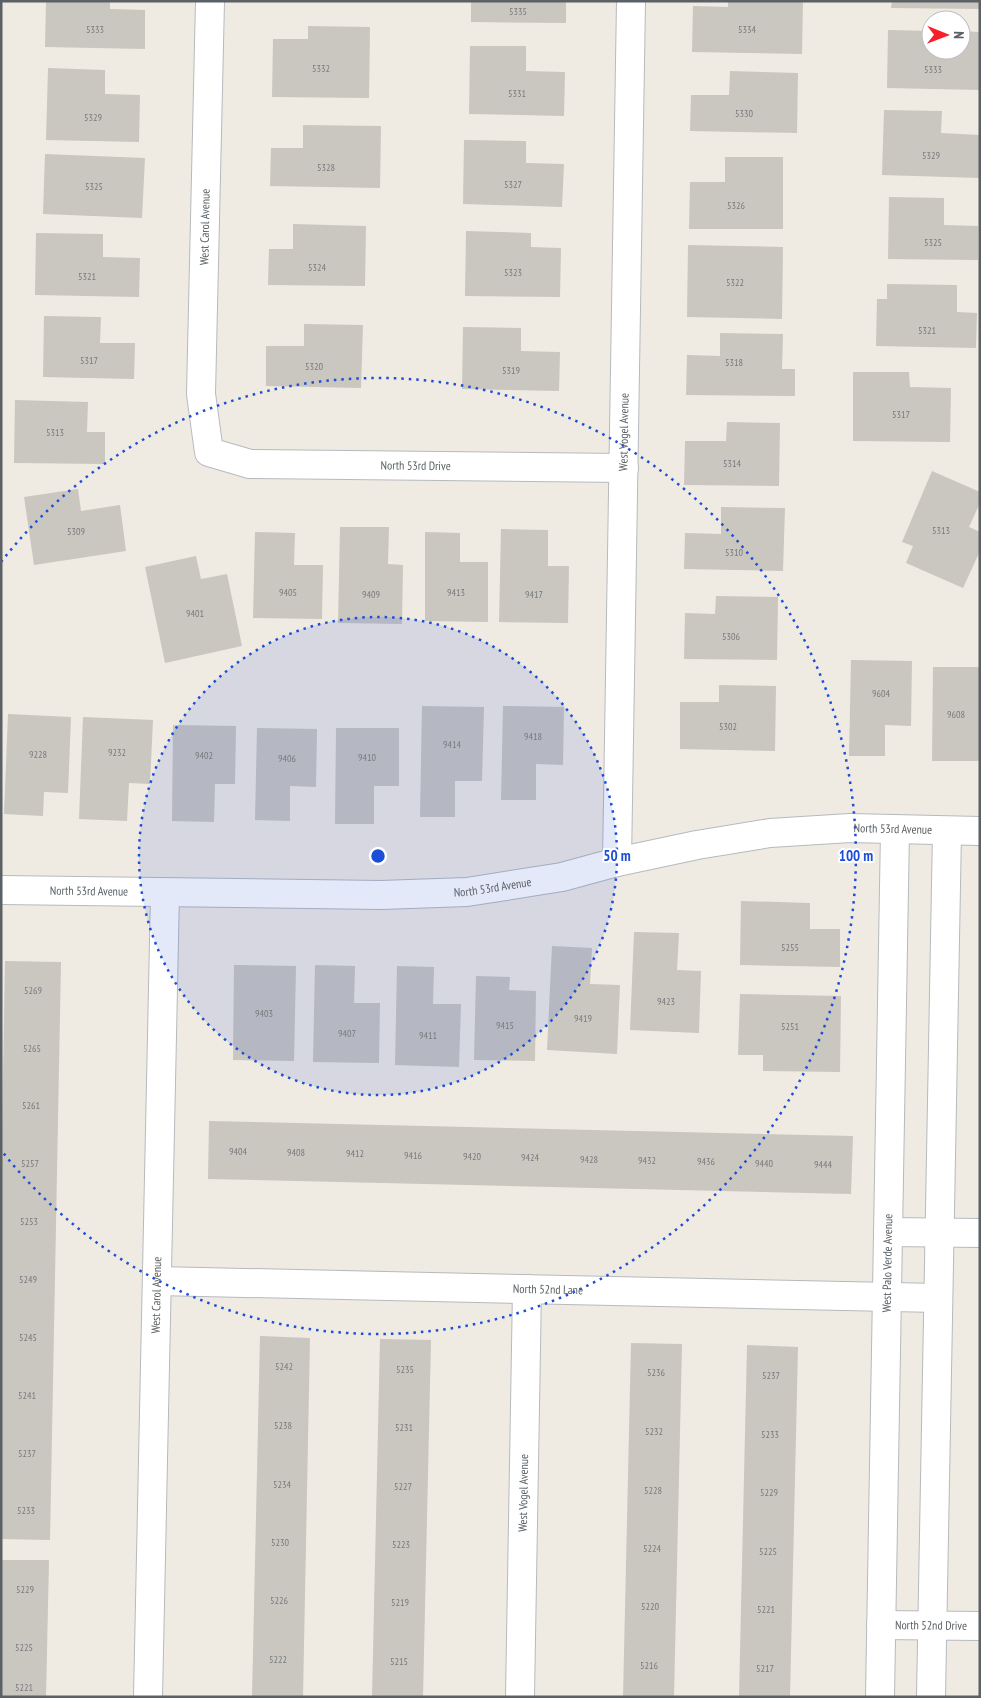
<svg xmlns="http://www.w3.org/2000/svg" width="981" height="1698" font-family="'PT Sans Narrow',sans-serif">
	<style>
		.building { fill: #cac6c0 }
		.lines { fill: none; stroke-linecap: round; stroke-linejoin: round }
		.street-casing { stroke: #b6babf; stroke-width: 30 }
		.secondary-casing { stroke: #b5babf; stroke-width: 30 }
		.street { stroke: #fff; stroke-width: 28 }
		.secondary { stroke: #fff; stroke-width: 28 }
		.ring { fill: none; stroke: #1d4ed8; stroke-width: 2.5; stroke-dasharray: 2.5 5 }
		.labels { text-anchor: middle; stroke-width: 4; stroke-linejoin: round; paint-order: stroke }
		.number-label { font-size: 10px; fill: #777a7c }
		.street-label { font-size: 12px; fill: #5b6165; stroke: #fff }
		.centre { fill: #1d4ed8; stroke: #fff; stroke-width: 2.5 }
		.ring-label { font-size: 15px; text-anchor: middle; font-weight: bold; fill: #1d4ed8; stroke: #fff; stroke-width: 4; stroke-linejoin: round; paint-order: stroke }
	</style>
	<rect width="100%" height="100%" fill="#efebe3"/>
	<g class="building">
		<polygon points="46,1 110,1 110,9 145,10 145,49 45,47"/>
		<polygon points="471,1 566,1 566,23 471,22"/>
		<polygon points="728,1 803,1 802,54 692,52 693,6 728,7"/>
		<polygon points="892,1 980,1 980,9 891,8"/>
		<polygon points="308,26 370,27 369,98 272,97 273,39 308,39"/>
		<polygon points="888,30 931,31 931,50 961,50 961,31 980,32 980,90 887,88"/>
		<polygon points="470,46 526,46 526,71 565,72 564,116 469,114"/>
		<polygon points="48,68 105,70 105,94 140,95 139,142 46,140"/>
		<polygon points="730,71 798,73 797,133 690,131 691,95 729,95"/>
		<polygon points="884,110 942,111 941,133 980,135 980,178 882,175"/>
		<polygon points="303,125 381,126 380,188 270,186 271,148 303,148"/>
		<polygon points="464,140 526,141 526,163 564,164 562,207 463,204"/>
		<polygon points="45,154 145,158 142,218 43,214"/>
		<polygon points="725,157 783,157 783,229 689,229 690,182 725,182"/>
		<polygon points="889,197 944,198 944,225 978,226 978,260 888,259"/>
		<polygon points="293,224 366,226 365,286 268,285 269,249 293,249"/>
		<polygon points="466,231 531,233 531,247 561,248 560,297 465,296"/>
		<polygon points="36,233 103,234 103,257 140,258 139,297 35,295"/>
		<polygon points="688,245 783,247 782,319 687,317"/>
		<polygon points="887,284 957,285 957,312 977,313 976,348 876,346 877,299 887,299"/>
		<polygon points="44,316 101,317 100,343 135,343 134,379 43,377"/>
		<polygon points="304,324 363,325 361,388 266,386 266,346 304,346"/>
		<polygon points="463,327 521,328 521,351 560,352 559,391 462,389"/>
		<polygon points="720,333 783,334 782,369 795,369 795,396 686,395 687,355 720,356"/>
		<polygon points="853,372 909,372 910,387 951,388 950,442 853,441"/>
		<polygon points="15,400 88,402 87,432 105,432 105,464 14,463"/>
		<polygon points="727,422 780,423 779,486 684,485 685,441 726,441"/>
		<polygon points="932,471 980,492 980,503 969,527 980,532 980,551 963,588 906,563 913,546 902,542"/>
		<polygon points="78,489 81,511 120,505 126,551 34,565 24,497"/>
		<polygon points="721,507 785,508 783,571 684,569 685,533 721,534"/>
		<polygon points="340,527 389,527 388,564 403,565 402,624 338,623"/>
		<polygon points="501,529 548,530 548,566 569,566 568,623 499,622"/>
		<polygon points="255,532 295,533 294,565 323,565 322,619 253,618"/>
		<polygon points="425,532 460,533 460,562 488,562 488,622 425,621"/>
		<polygon points="196,556 201,579 227,574 242,646 165,663 145,567"/>
		<polygon points="716,596 778,597 777,660 684,659 685,613 715,614"/>
		<polygon points="851,660 912,661 911,726 885,725 885,756 849,756"/>
		<polygon points="933,667 980,667 980,761 932,761"/>
		<polygon points="719,685 776,686 775,751 680,749 680,702 719,702"/>
		<polygon points="422,706 484,707 482,781 455,781 455,817 420,817"/>
		<polygon points="503,706 564,707 563,765 536,764 536,800 501,800"/>
		<polygon points="8,714 71,717 68,793 44,792 43,816 4,814"/>
		<polygon points="83,717 153,720 150,784 129,783 127,821 79,819"/>
		<polygon points="173,725 236,726 235,784 215,784 214,822 172,821"/>
		<polygon points="257,728 317,729 316,787 290,786 290,821 255,820"/>
		<polygon points="336,728 399,728 399,786 374,786 374,824 335,824"/>
		<polygon points="741,901 810,903 810,929 840,929 840,967 740,965"/>
		<polygon points="634,932 679,933 677,970 701,971 699,1033 630,1030"/>
		<polygon points="552,946 592,948 590,984 620,985 617,1054 547,1050"/>
		<polygon points="5,961 61,962 50,1540 1,1539 1,1190"/>
		<polygon points="234,965 296,966 294,1061 233,1060"/>
		<polygon points="315,965 355,966 354,1003 380,1003 379,1063 313,1062"/>
		<polygon points="397,966 434,967 433,1004 461,1004 459,1067 395,1065"/>
		<polygon points="476,976 510,977 509,990 536,991 535,1061 474,1060"/>
		<polygon points="740,994 841,996 840,1072 763,1071 763,1055 738,1055"/>
		<polygon points="209,1121 853,1136 851,1194 208,1179"/>
		<polygon points="260,1336 310,1338 303,1697 252,1697"/>
		<polygon points="380,1339 431,1340 423,1697 372,1697"/>
		<polygon points="631,1343 682,1344 674,1697 623,1697"/>
		<polygon points="747,1345 798,1347 790,1697 739,1697"/>
		<polygon points="1,1560 49,1560 46,1697 1,1697"/>
	</g>
	<g class="lines">
		<defs>
			<g id="street">
				<path id="s1" d="M210,1L201,394L209,452L250,464L624,468"/>
				<path id="s2" d="M617,862L631,1"/>
				<polyline points="888,1232 980,1233"/>
				<path id="s3" d="M157,1281L938,1298"/>
				<path id="s4" d="M881,1625L980,1626"/>
				<path id="s5" d="M148,1697L165,893"/>
				<path id="s6" d="M520,1697L527,1289"/>
			</g>
			<g id="secondary">
				<path id="s7" d="M1,890L381,895L467,892L562,877L617,862L697,845L770,833L850,828L980,831"/>
				<path id="s8" d="M880,1697L895,830"/>
				<polyline points="931,1697 947,831"/>
			</g>
		</defs>
		<use href="#street" class="street-casing"/>
		<use href="#secondary" class="secondary-casing"/>
		<use href="#street" class="street"/>
		<use href="#secondary" class="secondary"/>
	</g>
	<circle cx="378" cy="856" r="239" fill="#1d4ed8" fill-opacity=".12"/>
	<g class="ring">
		<circle cx="378" cy="856" r="239"/>
		<path d="M1 562A478 478 0 1 1 1 1150"/>
	</g>
	<g class="labels">
		<g class="number-label">
			<text x="518" y="15">5335</text>
			<text x="95" y="33">5333</text>
			<text x="747" y="33">5334</text>
			<text x="321" y="72">5332</text>
			<text x="933" y="73">5333</text>
			<text x="517" y="97">5331</text>
			<text x="744" y="117">5330</text>
			<text x="93" y="121">5329</text>
			<text x="931" y="159">5329</text>
			<text x="326" y="171">5328</text>
			<text x="513" y="188">5327</text>
			<text x="94" y="190">5325</text>
			<text x="736" y="209">5326</text>
			<text x="933" y="246">5325</text>
			<text x="317" y="271">5324</text>
			<text x="513" y="276">5323</text>
			<text x="87" y="280">5321</text>
			<text x="735" y="286">5322</text>
			<text x="927" y="334">5321</text>
			<text x="89" y="364">5317</text>
			<text x="734" y="366">5318</text>
			<text x="314" y="370">5320</text>
			<text x="511" y="374">5319</text>
			<text x="901" y="418">5317</text>
			<text x="55" y="436">5313</text>
			<text x="732" y="467">5314</text>
			<text x="941" y="534">5313</text>
			<text x="76" y="535">5309</text>
			<text x="734" y="556">5310</text>
			<text x="288" y="596">9405</text>
			<text x="456" y="596">9413</text>
			<text x="371" y="598">9409</text>
			<text x="534" y="598">9417</text>
			<text x="195" y="617">9401</text>
			<text x="731" y="640">5306</text>
			<text x="881" y="697">9604</text>
			<text x="956" y="718">9608</text>
			<text x="728" y="730">5302</text>
			<text x="533" y="740">9418</text>
			<text x="452" y="748">9414</text>
			<text x="117" y="756">9232</text>
			<text x="38" y="758">9228</text>
			<text x="204" y="759">9402</text>
			<text x="367" y="761">9410</text>
			<text x="287" y="762">9406</text>
			<text x="790" y="951">5255</text>
			<text x="33" y="994">5269</text>
			<text x="666" y="1005">9423</text>
			<text x="264" y="1017">9403</text>
			<text x="583" y="1022">9419</text>
			<text x="505" y="1029">9415</text>
			<text x="790" y="1030">5251</text>
			<text x="347" y="1037">9407</text>
			<text x="428" y="1039">9411</text>
			<text x="32" y="1052">5265</text>
			<text x="31" y="1109">5261</text>
			<text x="238" y="1155">9404</text>
			<text x="296" y="1156">9408</text>
			<text x="355" y="1157">9412</text>
			<text x="413" y="1159">9416</text>
			<text x="472" y="1160">9420</text>
			<text x="530" y="1161">9424</text>
			<text x="589" y="1163">9428</text>
			<text x="647" y="1164">9432</text>
			<text x="706" y="1165">9436</text>
			<text x="30" y="1167">5257</text>
			<text x="764" y="1167">9440</text>
			<text x="823" y="1168">9444</text>
			<text x="29" y="1225">5253</text>
			<text x="28" y="1283">5249</text>
			<text x="28" y="1341">5245</text>
			<text x="284" y="1370">5242</text>
			<text x="405" y="1373">5235</text>
			<text x="656" y="1376">5236</text>
			<text x="771" y="1379">5237</text>
			<text x="27" y="1399">5241</text>
			<text x="283" y="1429">5238</text>
			<text x="404" y="1431">5231</text>
			<text x="654" y="1435">5232</text>
			<text x="770" y="1438">5233</text>
			<text x="27" y="1457">5237</text>
			<text x="282" y="1488">5234</text>
			<text x="403" y="1490">5227</text>
			<text x="653" y="1494">5228</text>
			<text x="769" y="1496">5229</text>
			<text x="26" y="1514">5233</text>
			<text x="280" y="1546">5230</text>
			<text x="401" y="1548">5223</text>
			<text x="652" y="1552">5224</text>
			<text x="768" y="1555">5225</text>
			<text x="25" y="1593">5229</text>
			<text x="279" y="1604">5226</text>
			<text x="400" y="1606">5219</text>
			<text x="650" y="1610">5220</text>
			<text x="766" y="1613">5221</text>
			<text x="24" y="1651">5225</text>
			<text x="278" y="1663">5222</text>
			<text x="399" y="1665">5215</text>
			<text x="649" y="1669">5216</text>
			<text x="765" y="1672">5217</text>
			<text x="24" y="1691">5221</text>
		</g>
		<g class="street-label">
			<text transform="translate(205 227) rotate(-89)" y="4">West Carol Avenue</text>
			<text dy="4" stroke="none"><textPath href="#s2" startOffset="430">West Vogel Avenue</textPath></text>
			<text dy="4" stroke="none"><textPath href="#s1" startOffset="660">North 53rd Drive</textPath></text>
			<text dy="4" stroke="none"><textPath href="#s7" startOffset="898">North 53rd Avenue</textPath></text>
			<text dy="4" stroke="none"><textPath href="#s7" startOffset="492">North 53rd Avenue</textPath></text>
			<text dy="4" stroke="none"><textPath href="#s7" startOffset="88">North 53rd Avenue</textPath></text>
			<text dy="4" stroke="none"><textPath href="#s8" startOffset="434">West Palo Verde Avenue</textPath></text>
			<text dy="4" stroke="none"><textPath href="#s3" startOffset="391">North 52nd Lane</textPath></text>
			<text dy="4" stroke="none"><textPath href="#s5" startOffset="402">West Carol Avenue</textPath></text>
			<text dy="4" stroke="none"><textPath href="#s6" startOffset="204">West Vogel Avenue</textPath></text>
			<text dy="4" stroke="none"><textPath href="#s4" startOffset="50">North 52nd Drive</textPath></text>
		</g>
	</g>
	<circle cx="378" cy="856" r="8" class="centre"/>
	<g class="ring-label">
		<text x="617" y="861">50 m</text>
		<text x="856" y="861">100 m</text>
	</g>
	<rect width="981" height="1698" fill="none" stroke="#5b6165" stroke-width="5"/>
	<g transform="translate(946 35) rotate(91)"><circle r="24" fill="#ffffff" stroke="#bdc0c1"/>
	<path d="M0-4L9 19L0 12L-9 19Z" fill="#f91f29"/>
	<text y="-8" font-size="14" font-weight="bold" text-anchor="middle" fill="#5b6165">N</text>
	</g>
</svg>
